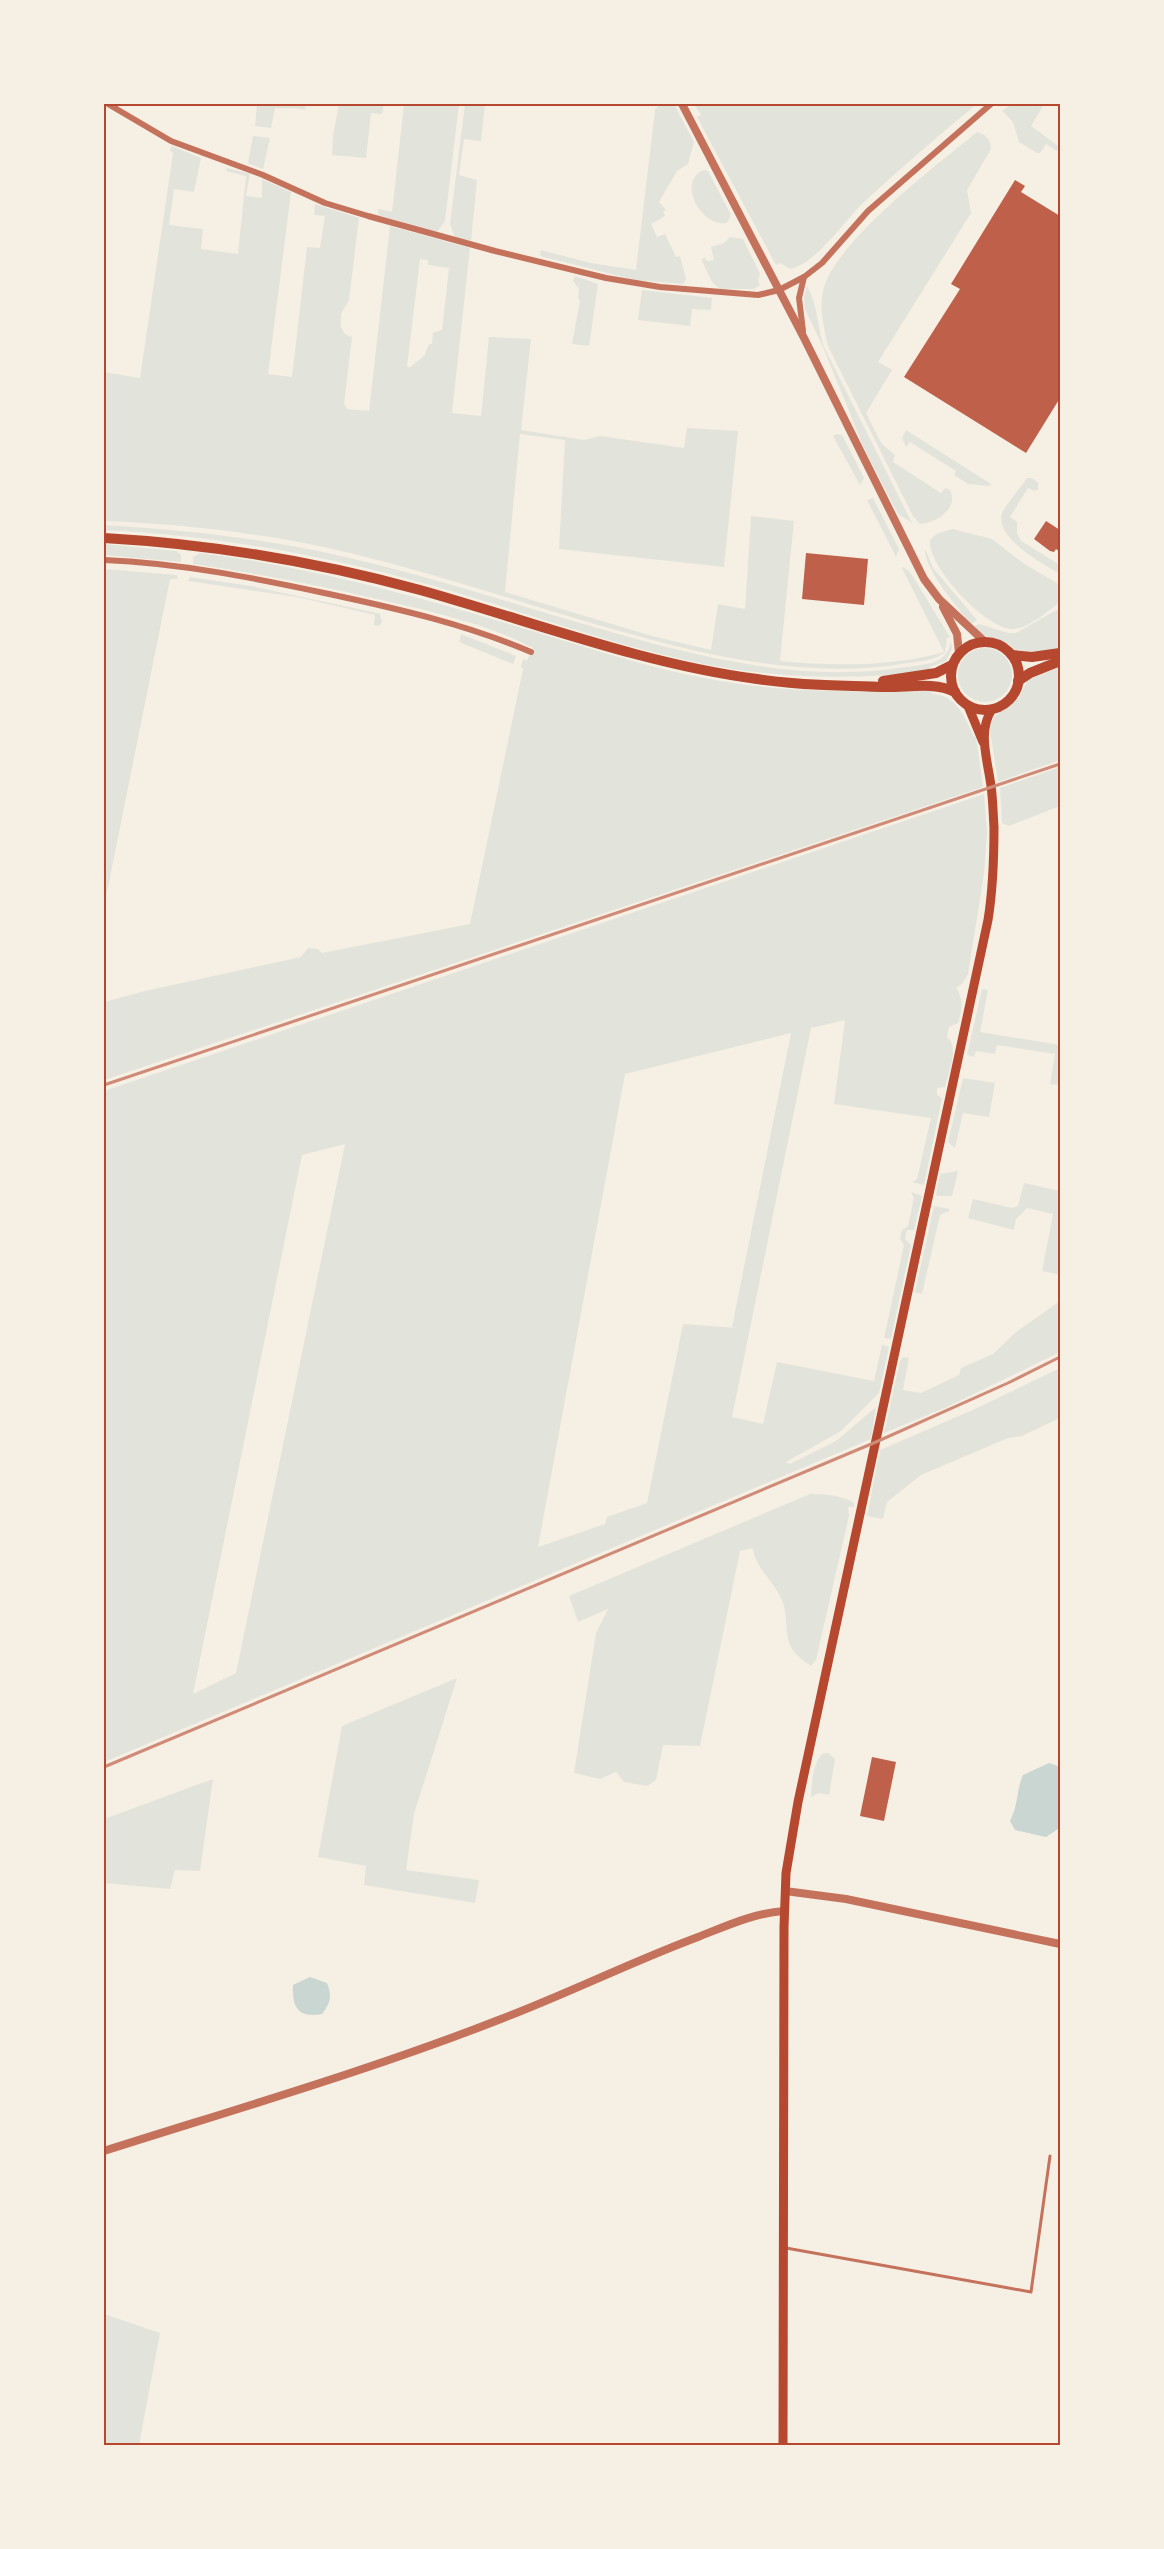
<svg xmlns="http://www.w3.org/2000/svg" width="1164" height="2549" font-family="Spectral,serif">
	<style>
		.green { fill: #e2e4dc; fill-rule: evenodd }
		.water { fill: #c9d6d2 }
		.building { fill: #bf614a }
		.lines { fill: none; stroke-linecap: round; stroke-linejoin: round }
		.service { stroke: #c5725c; stroke-width: 3 }
		.minor { stroke: #c5725c; stroke-width: 6 }
		.tertiary { stroke: #c5725c; stroke-width: 8 }
		.secondary { stroke: #b5482f; stroke-width: 9 }
		.primary { stroke: #b5482f; stroke-width: 10 }
		.rail { stroke: #cf8b77; stroke-width: 3 }
		.neatline { fill: none; stroke: #b5482f; stroke-width: 2 }
	</style>
	<rect width="100%" height="100%" fill="#f6efe4"/>
	<g class="green">
		<path d="M257,104H306L305,110C294,107 286,109 275,108L271,128L255,126Z"/>
		<polygon points="339,104 384,104 382,114 371,113 366,158 332,155 333,135"/>
		<polygon points="404,104 459,104 445,221 437,232 378,215 378,209 392,212"/>
		<polygon points="465,104 485,104 481,141 464,139 459,175 477,180 471,241 455,238 450,224"/>
		<polygon points="660,104 674,104 694,142 688,164 677,171 659,202 666,210 663,212 665,216 651,224 657,237 665,234 676,257 680,256 686,279 683,284 635,280 540,256 541,250 591,263 636,270 655,110"/>
		<path d="M694,104H977C939,135 901,168 865,201C845,220 816,264 790,269L780,263L776,265L697,117L701,115Z"/>
		<polygon points="1011,104 1044,104 1031,126 1060,147 1057,151 1046,144 1040,153 1037,153 1019,142 1013,122 1002,111"/>
		<path d="M977,132C986,134 991,140 991,149L967,190L971,213L878,362L892,370L866,413L881,443L895,455L893,462L941,493L945,488L950,490C959,509 936,523 920,524L913,516L828,346C824,328 819,309 823,291C834,242 937,165 977,132Z"/>
		<polygon points="253,136 270,138 263,169 240,160 248,163"/>
		<path d="M172,146L201,158L194,192L174,189L169,225L203,229L201,249L238,254L246,176L226,171L227,168L250,174L246,196L262,198V179L291,192L268,374L292,377L307,247L320,248L325,216L314,215L315,204L359,218L349,300L341,314V327L345,334L352,337L344,404L347,409L369,411L390,226L470,248L452,413L481,416L489,337L531,339L521,430L584,440L600,436L684,448L687,428L738,431L724,567L559,549L565,440L520,434L505,592L652,636L711,650L718,604L745,609L751,516L794,521L780,661C834,666 891,667 944,652L902,568L903,567L910,572L950,637L947,638L945,652C934,662 916,661 902,664C795,681 684,650 581,620C505,597 428,572 350,553C270,534 186,524 104,521V372L140,378L173,153L170,150ZM420,259L428,260V265L449,268L442,330L433,333L432,344H429L424,356L410,367H407Z"/>
		<path d="M704,170L708,171L730,213V218L726,223C701,227 676,181 704,170Z"/>
		<polygon points="730,237 743,239 760,274 758,281 760,285 754,289 720,289 712,282 701,259 705,258 707,261 714,260 711,247 724,243"/>
		<polygon points="575,276 598,284 589,346 572,344 580,301 578,298 579,289 573,281"/>
		<path d="M807,286C818,305 817,326 824,347L912,523L898,514L864,448L823,347L805,309L804,297Z"/>
		<polygon points="642,290 712,298 711,310 692,309 690,326 638,320"/>
		<polygon points="906,430 991,484 989,486 968,484 954,475 956,471 910,442 906,447 902,438"/>
		<polygon points="836,434 842,435 864,478 860,485 833,436"/>
		<path d="M1027,478H1032L1038,483V490L1034,491L1028,488L1010,517L1017,522V533L1021,541L1060,565V574C1043,564 994,538 1002,513C1004,508 1022,485 1027,478Z"/>
		<polygon points="873,498 899,549 896,557 867,500"/>
		<path d="M104,525C184,530 263,538 341,556C426,575 510,603 594,627C694,656 800,684 906,667C926,664 947,665 951,641L952,649L946,661L930,667V671C855,680 779,679 704,664C605,644 510,606 412,580C312,553 208,535 104,530Z"/>
		<path d="M953,529L992,539L1023,563L1060,585V602C1048,611 1027,630 1011,629C984,627 927,566 930,540L936,534Z"/>
		<polygon points="104,544 176,551 181,555 181,562 104,555"/>
		<path d="M925,549L933,568L977,620L971,624C958,608 924,569 925,549Z"/>
		<path d="M200,553C305,566 408,594 509,624C577,644 645,668 715,680C787,693 859,692 932,690V694C956,694 966,719 974,737H976L983,787L104,1080V1002L145,991L301,957L308,948L318,949L322,953L470,924L523,669L521,667L523,659L527,660L533,648C485,623 430,611 377,599C316,585 255,573 193,564V557Z"/>
		<polygon points="104,569 177,575 178,579 170,579 104,907"/>
		<polygon points="190,577 251,586 372,612 380,614 382,622 379,626 374,625 375,615 297,597 188,581"/>
		<polygon points="1060,608 1060,648 1033,653 1017,651 1009,644 980,634 973,627 979,624 1008,633 1016,633"/>
		<polygon points="461,634 516,656 513,664 459,642"/>
		<circle cx="985" cy="675" r="27"/>
		<polygon points="1060,667 1060,760 998,782 990,730 991,723 994,717 1017,700 1028,680"/>
		<polygon points="1060,767 1060,806 1009,826 1002,823 1000,788"/>
		<path d="M984,794L987,833L984,874L968,974L963,983L956,988C964,999 962,1009 958,1023L949,1027L947,1037C960,1047 948,1073 945,1087L937,1088V1095L942,1098L924,1185L912,1182L917,1179L931,1118L834,1104L845,1020L811,1028L732,1417L763,1424L777,1362L874,1381L882,1345L889,1347L879,1393L841,1431L786,1462L790,1464L836,1441L876,1407L871,1439L104,1762V1091ZM791,1033L732,1327L737,1328L683,1324L647,1503L607,1517L605,1524L538,1547L625,1074ZM345,1144L236,1673L193,1694L302,1155Z"/>
		<polygon points="982,989 988,990 980,1032 1060,1045 1060,1085 1050,1084 1055,1054 997,1045 995,1054 976,1051 974,1057 967,1055"/>
		<polygon points="963,1078 995,1083 989,1117 963,1113 955,1148 948,1142"/>
		<polygon points="958,1171 952,1196 938,1196 936,1194 940,1174"/>
		<polygon points="1024,1183 1060,1191 1060,1275 1042,1271 1053,1214 1027,1208 1016,1219 1014,1230 968,1218 973,1199 1012,1208 1018,1206"/>
		<polygon points="911,1192 922,1196 914,1230 907,1230 905,1239 911,1245 891,1339 884,1338 904,1245 900,1239 902,1230 908,1226 914,1198"/>
		<polygon points="934,1206 950,1209 949,1211 940,1215 922,1294 915,1292"/>
		<polygon points="1060,1301 1060,1352 947,1407 884,1433 900,1361 903,1357 909,1358 903,1390 921,1393 959,1375 961,1368 993,1354 1016,1332"/>
		<polygon points="1060,1368 1060,1418 1022,1436 1008,1438 921,1475 887,1502 883,1519 867,1516 880,1450 975,1409"/>
		<path d="M810,1494C824,1494 842,1495 854,1503V1507H848L849,1516L816,1660L811,1666C804,1661 795,1655 791,1647C784,1633 788,1620 784,1606C778,1584 755,1570 753,1548L740,1551L700,1746L663,1745L656,1780L647,1786L624,1782L616,1772L600,1779L574,1773L596,1633L608,1609L578,1622L569,1596Z"/>
		<polygon points="457,1678 414,1814 406,1870 479,1880 475,1903 364,1885 366,1866 318,1857 342,1726"/>
		<path d="M828,1753L835,1759L829,1795L818,1793L811,1797C812,1783 812,1765 822,1754Z"/>
		<polygon points="213,1779 200,1871 175,1870 170,1889 104,1883 104,1819"/>
		<polygon points="104,2314 160,2333 139,2445 104,2445"/>
	</g>
	<g class="water">
		<path d="M1049,1763L1060,1767V1821L1058,1829L1046,1837L1015,1830L1010,1821C1019,1803 1016,1791 1023,1775Z"/>
		<path d="M310,1977L327,1983C332,1996 331,2002 322,2014C298,2018 292,2008 293,1985Z"/>
	</g>
	<g class="building">
		<polygon points="1015,180 1025,186 1021,192 1060,216 1060,398 1026,453 904,377 960,289 951,284"/>
		<polygon points="1046,521 1060,530 1060,552 1056,549 1054,552 1050,551 1034,539"/>
		<polygon points="806,553 868,559 864,605 802,599"/>
		<polygon points="872,1757 896,1762 884,1821 860,1816"/>
	</g>
	<g class="lines">
		<polyline class="service" points="786,2248 1031,2292 1050,2156"/>
		<g class="minor">
			<polyline points="108,104 171,141 263,175 325,203 368,216 495,251 606,278 660,287 758,295 779,290 804,277 822,263 868,211 991,104"/>
			<polyline points="803,331 799,298 804,277"/>
			<path d="M104,560C179,563 255,578 329,594C399,609 465,624 531,652"/>
		</g>
		<g class="tertiary">
			<polyline points="682,104 804,338 924,579 939,599 985,642"/>
			<polyline points="943,607 957,634 959,653"/>
			<polyline points="785,1891 846,1899 1060,1944"/>
			<path d="M104,2151C236,2109 371,2070 501,2019C567,1994 631,1962 698,1937C726,1926 754,1913 784,1911"/>
		</g>
		<g class="secondary">
			<polyline points="968,706 983,742"/>
			<path d="M783,2446L784,1927L786,1873L798,1802L988,920C993,889 994,858 994,827C993,813 993,800 991,786C988,761 977,732 992,709"/>
		</g>
		<g class="primary">
			<path d="M104,538C211,544 317,562 420,590C531,621 642,664 757,679C798,685 841,686 883,687C906,688 934,681 955,692"/>
			<circle cx="985" cy="676" r="34"/>
			<polyline points="1012,655 1032,657 1060,653"/>
			<polyline points="883,681 936,673 952,665"/>
			<polyline points="1018,681 1030,673 1060,661"/>
		</g>
		<g class="rail">
			<polyline points="104,1085 1060,764"/>
			<polyline points="104,1767 876,1442 1008,1383 1060,1357"/>
		</g>
	</g>
	<rect width="1164" height="2549" fill="none" stroke="#f6efe4" stroke-width="210"/>
	<rect x="105" y="105" width="954" height="2339" class="neatline"/>
</svg>
